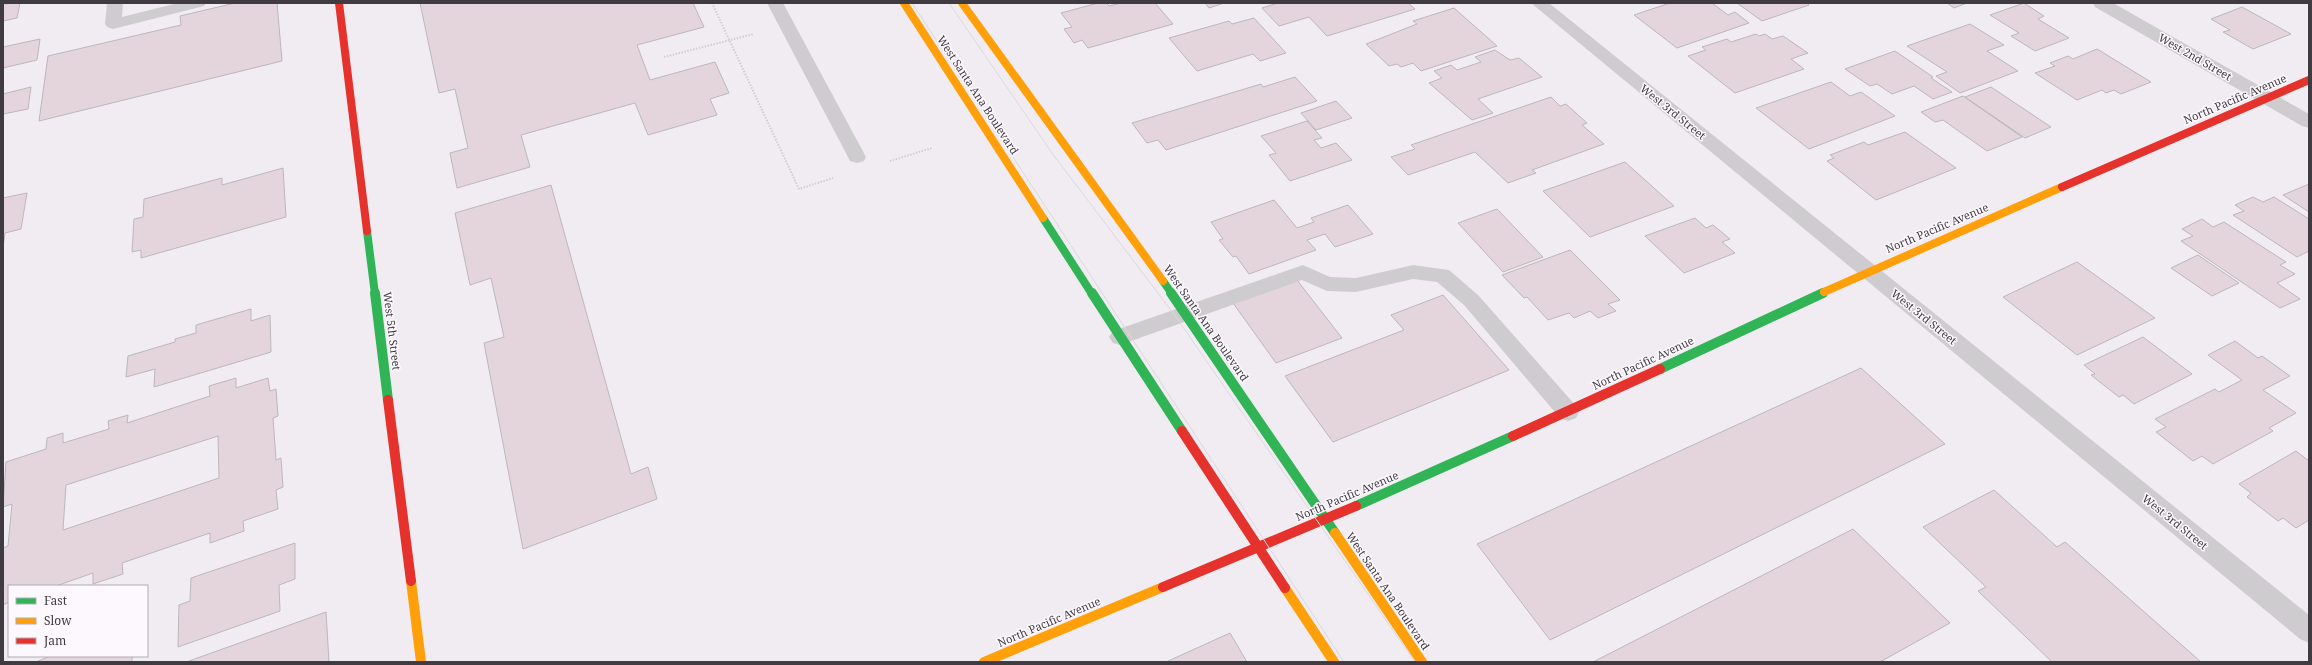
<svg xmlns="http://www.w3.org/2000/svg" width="2312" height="665" font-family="'Noto Serif',serif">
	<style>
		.building { fill: #e4d5dc; stroke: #bcb7ba; fill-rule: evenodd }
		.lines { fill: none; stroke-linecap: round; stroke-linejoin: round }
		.path { stroke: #d0ced1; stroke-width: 2; stroke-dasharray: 1.5 1.5; stroke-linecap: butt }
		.lane { fill: #cfcccf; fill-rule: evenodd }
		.street { fill: #cfcccf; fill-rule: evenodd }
		.fast-far1 { stroke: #30b455; stroke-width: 8 }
		.fast { stroke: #30b455; stroke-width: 10 }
		.slow-far1 { stroke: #ff9f0a; stroke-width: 8 }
		.slow { stroke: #ff9f0a; stroke-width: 10 }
		.jam-far1 { stroke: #e5322d; stroke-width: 8 }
		.jam { stroke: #e5322d; stroke-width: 10 }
		.tram { stroke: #dbd9dc; stroke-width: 1 }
		.labels { text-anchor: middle; stroke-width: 3; stroke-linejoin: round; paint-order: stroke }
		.street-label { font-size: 11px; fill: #3f3b41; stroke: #fcf8fe }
	</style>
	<rect width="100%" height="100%" fill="#f1ecf2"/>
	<g class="building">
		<polygon points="20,3 17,18 3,21 3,4"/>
		<polygon points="235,3 277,3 282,61 39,121 48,56 181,25 180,16"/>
		<polygon points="420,3 693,3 704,27 637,45 650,80 715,62 729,93 710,99 717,115 648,135 635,103 521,135 530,167 457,188 450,153 468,148 455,89 439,93"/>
		<polygon points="1098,3 1106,3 1109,6 1121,3 1155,3 1173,24 1088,48 1082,40 1074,43 1064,29 1072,27 1061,13"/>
		<polygon points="1205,3 1224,3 1209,8"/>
		<polygon points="1278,3 1408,3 1415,9 1327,36 1309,17 1279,26 1262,8"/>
		<polygon points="1670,3 1712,3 1728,15 1735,12 1749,23 1677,48 1634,15"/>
		<polygon points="1737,3 1807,3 1809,5 1762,21"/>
		<polygon points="1947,3 1967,3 1954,8"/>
		<polygon points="2024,3 2044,16 2038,19 2069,38 2035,51 2011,36 2019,33 1990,15"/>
		<polygon points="2242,7 2291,34 2253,49 2223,32 2230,30 2211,19"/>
		<polygon points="1454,8 1497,46 1421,71 1413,63 1401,67 1397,64 1389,66 1366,44 1417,24 1413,21"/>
		<polygon points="1254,18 1286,53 1260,61 1253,54 1197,71 1169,38 1229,21 1232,24"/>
		<polygon points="1970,24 2004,45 1987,51 2018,71 1960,93 1936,76 1947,72 1907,46"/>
		<polygon points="1756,34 1759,36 1765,34 1772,39 1783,36 1808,53 1791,59 1804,69 1735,93 1688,56 1706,50 1702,47 1727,39 1731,42"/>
		<polygon points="40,39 37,60 3,68 3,47"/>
		<polygon points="2097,49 2151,82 2121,94 2114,90 2106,93 2102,90 2077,100 2035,73 2055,66 2050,63 2068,56 2073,59"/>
		<polygon points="1495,50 1510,60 1519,58 1542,77 1478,99 1493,113 1472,120 1429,83 1442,78 1434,71 1451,65 1457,70 1481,62 1475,57"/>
		<polygon points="1895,51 1933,77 1931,78 1952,92 1933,99 1914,86 1892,94 1877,84 1870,86 1845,69"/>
		<polygon points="1295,77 1317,101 1166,150 1158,140 1147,143 1132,123 1261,84 1263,87"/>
		<polygon points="1831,82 1850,96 1861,92 1895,116 1809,149 1756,108"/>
		<polygon points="31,87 28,109 3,114 3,94"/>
		<polygon points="1991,87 2051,127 2025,138 1965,97"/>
		<polygon points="1963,96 2022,137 1987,151 1943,120 1935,122 1921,112"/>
		<polygon points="1551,97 1560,106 1566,104 1587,123 1582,125 1604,144 1532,170 1536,173 1508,183 1475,152 1408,175 1391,157 1415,149 1411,145"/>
		<polygon points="1336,101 1352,118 1316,130 1301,113"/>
		<polygon points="1307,121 1322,138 1314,140 1321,148 1336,143 1352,160 1290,181 1269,155 1276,153 1261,136"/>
		<polygon points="1905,132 1956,168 1876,200 1827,161 1834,158 1830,155 1864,142 1868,145"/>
		<polygon points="1625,162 1674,206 1590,237 1543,191"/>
		<polygon points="283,168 286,217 141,258 141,250 132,252 134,219 143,217 144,199 222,178 222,185"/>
		<polygon points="2309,184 2309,212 2283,195"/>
		<polygon points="551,185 631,474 648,467 657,499 523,549 484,343 504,337 491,278 470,285 455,213"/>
		<polygon points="27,193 21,229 5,233 3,247 3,198"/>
		<polygon points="2253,197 2263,202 2274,197 2309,219 2309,251 2297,257 2233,215 2244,211 2235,205"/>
		<polygon points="1274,200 1297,228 1314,222 1311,218 1348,205 1373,234 1335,247 1325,234 1307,240 1316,250 1249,274 1236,256 1233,257 1219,240 1223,239 1211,222"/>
		<polygon points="1497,209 1543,257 1503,272 1458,223"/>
		<polygon points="1695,218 1706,228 1713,225 1730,239 1722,242 1735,253 1684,273 1645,236"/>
		<polygon points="2202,219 2213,227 2224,222 2286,262 2280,265 2295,274 2277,283 2300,299 2280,308 2181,241 2193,236 2182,229"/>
		<polygon points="1570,250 1620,300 1608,304 1616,311 1598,318 1590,311 1574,318 1569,313 1548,320 1527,297 1524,298 1502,275"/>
		<polygon points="2198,255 2239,283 2212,296 2171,268"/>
		<polygon points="2077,262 2155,318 2077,355 2003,297"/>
		<polygon points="1297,280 1342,338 1276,363 1233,303"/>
		<polygon points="1443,295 1509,370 1333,442 1285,376 1404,330 1391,315"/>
		<polygon points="251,309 251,321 270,315 271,352 154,387 155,369 126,377 128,356 175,342 175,339 196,333 196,325"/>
		<polygon points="2143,337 2192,374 2134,404 2123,395 2119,397 2091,375 2095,374 2084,365"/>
		<polygon points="2235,341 2258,358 2262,356 2290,376 2263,390 2296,413 2269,428 2273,431 2213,464 2202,456 2193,461 2156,432 2166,427 2155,419 2215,389 2219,392 2242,380 2208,355"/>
		<polygon points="1861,368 1945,444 1550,640 1477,544"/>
		<path d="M236,378V388L268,378L270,391L276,389L278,416L273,418L276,460L281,458L283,487L276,490L278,509L243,521L244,531L210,543V533L122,563L123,574L93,584V573L56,586H9V602L3,605V548L8,546L12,504L3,507L6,462L46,449L47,438L63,433V443L109,429L108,421L128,415L127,423L210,396L209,386ZM218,436L219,478L63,530L66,485Z"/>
		<polygon points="2296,451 2309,461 2309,520 2296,528 2283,518 2278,521 2247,497 2251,493 2239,484"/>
		<polygon points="1994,490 2057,547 2065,542 2201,662 2052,662 1978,591 1986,587 1923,527"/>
		<polygon points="1853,529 1950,623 1880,662 1593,662"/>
		<polygon points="295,543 295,579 279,585 280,611 178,647 179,605 190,601 191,578"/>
		<polygon points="326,612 329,662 189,662 189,661"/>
		<polygon points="1230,633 1247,662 1166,662"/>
		<polygon points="50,656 132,656 132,662 36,662"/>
	</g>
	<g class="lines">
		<g class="path">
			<polyline points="712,3 799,189 833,178"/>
			<polyline points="664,57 754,34"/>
			<polyline points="890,161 932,148"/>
		</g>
		<g class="lane">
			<polygon points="107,3 123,3 122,17 178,3 206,3 204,6 113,29 107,27 105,24"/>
			<polygon points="767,3 783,3 866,157 864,161 857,163 850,161 848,157"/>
			<polygon points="1303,265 1330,277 1356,278 1413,265 1449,270 1478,295 1576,406 1579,412 1576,418 1568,421 1560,418 1464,305 1437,282 1413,279 1356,292 1327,291 1302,280 1120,345 1113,343 1109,337 1113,331"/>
		</g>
		<g class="street">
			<polygon points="1531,3 1549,3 2309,615 2309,643 2300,639"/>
			<polygon points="2093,3 2113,3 2309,114 2309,128 2302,126 2095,7"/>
		</g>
		<g class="fast-far1">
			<polyline points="1043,218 1092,294"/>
			<polyline points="367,231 375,294"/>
			<polyline points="1163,281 1172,294"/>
			<polyline points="1821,294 1824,292"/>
		</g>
		<g class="fast">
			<polyline points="375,293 388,400"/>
			<polyline points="1092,293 1182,431"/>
			<polyline points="1171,293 1335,533"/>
			<polyline points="1660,369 1823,293"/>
			<polyline points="1356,506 1513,436"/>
		</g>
		<g class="slow-far1">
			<polyline points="904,3 1043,218"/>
			<polyline points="962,3 1163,281"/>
			<polyline points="1824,292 2062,187"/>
		</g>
		<g class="slow">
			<polyline points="1335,533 1422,662"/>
			<polyline points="411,581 421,662"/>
			<polyline points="1285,588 1334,662"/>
			<polyline points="984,662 1163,587"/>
		</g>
		<g class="jam-far1">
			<polyline points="339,3 367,231"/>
			<polyline points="2062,187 2309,80"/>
		</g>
		<g class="jam">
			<polyline points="388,400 411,581"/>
			<polyline points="1182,431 1285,588"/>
			<polyline points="1513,436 1660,369"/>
			<polyline points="1163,587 1356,506"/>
		</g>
		<g class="tram">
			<polyline points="912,3 1344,662"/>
			<polyline points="949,3 1052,153 1176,317 1415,662"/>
		</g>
	</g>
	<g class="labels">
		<g class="street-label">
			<text transform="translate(2195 57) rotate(30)" y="4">West 2nd Street</text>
			<text transform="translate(978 95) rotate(57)" y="4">West Santa Ana Boulevard</text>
			<text transform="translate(2235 99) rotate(-23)" y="4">North Pacific Avenue</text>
			<text transform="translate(1673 112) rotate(39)" y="4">West 3rd Street</text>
			<text transform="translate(1937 228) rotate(-23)" y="4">North Pacific Avenue</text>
			<text transform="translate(1924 317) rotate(39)" y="4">West 3rd Street</text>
			<text transform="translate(1206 323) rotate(55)" y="4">West Santa Ana Boulevard</text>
			<text transform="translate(392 331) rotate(83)" y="4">West 5th Street</text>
			<text transform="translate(1643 363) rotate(-25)" y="4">North Pacific Avenue</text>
			<text transform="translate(1347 496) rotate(-23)" y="4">North Pacific Avenue</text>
			<text transform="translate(2175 522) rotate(39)" y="4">West 3rd Street</text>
			<text transform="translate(1388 591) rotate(56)" y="4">West Santa Ana Boulevard</text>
			<text transform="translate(1049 622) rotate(-23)" y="4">North Pacific Avenue</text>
		</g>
	</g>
	<rect width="2312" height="665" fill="none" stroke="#3f3b41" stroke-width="8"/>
	<rect x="8" y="585" width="140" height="72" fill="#fcf8fe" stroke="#b0acb2"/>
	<rect x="16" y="598" width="20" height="6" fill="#30b455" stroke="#b0acb2"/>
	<text x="44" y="605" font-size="12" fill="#3f3b41">Fast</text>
	<rect x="16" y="618" width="20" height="6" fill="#ff9f0a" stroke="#b0acb2"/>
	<text x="44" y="625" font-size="12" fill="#3f3b41">Slow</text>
	<rect x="16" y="638" width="20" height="6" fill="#e5322d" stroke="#b0acb2"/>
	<text x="44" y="645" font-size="12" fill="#3f3b41">Jam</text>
</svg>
